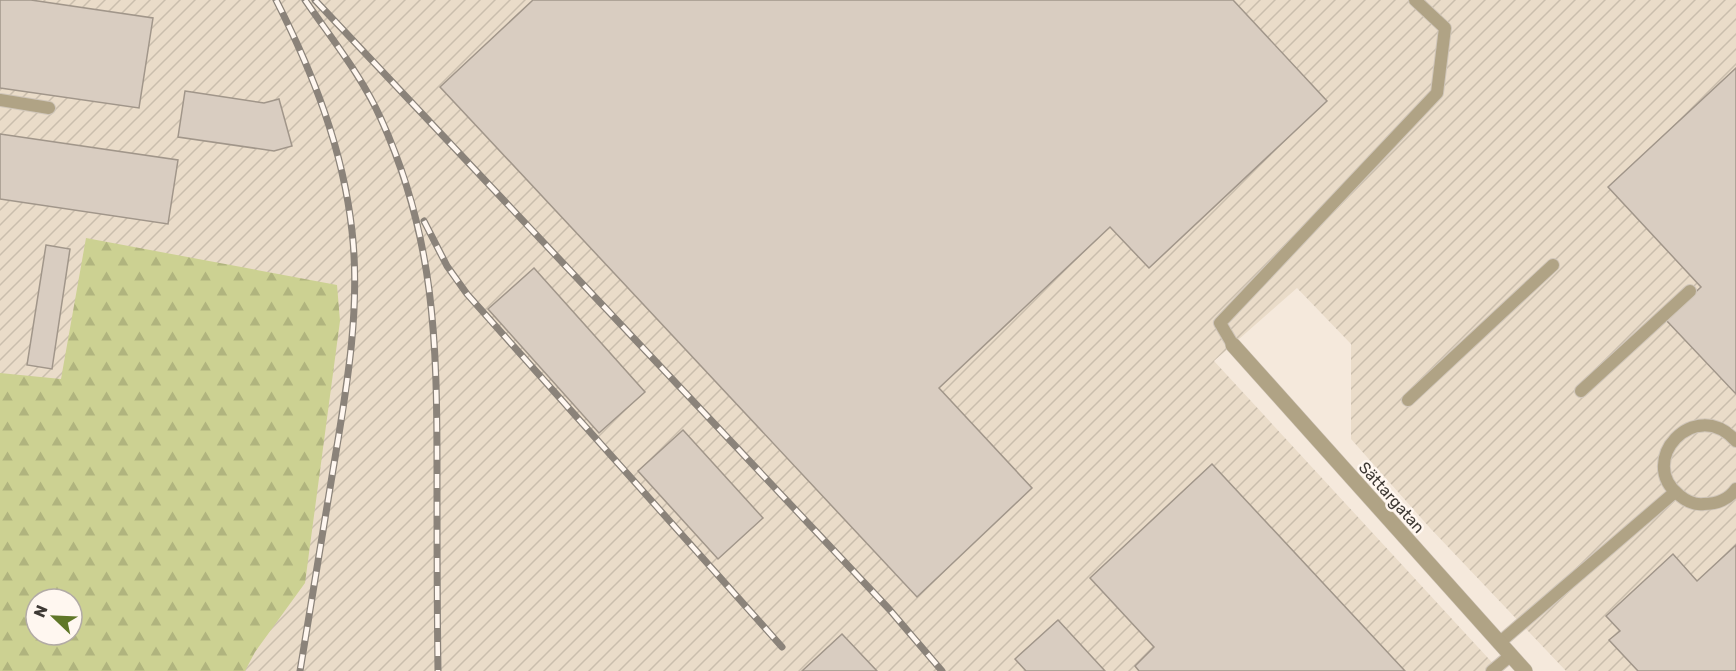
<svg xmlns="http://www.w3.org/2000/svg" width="1736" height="671" font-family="Rubik,sans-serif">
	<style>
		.industrial { fill: url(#industrial-furrows); fill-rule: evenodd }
		.forest { fill: url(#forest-firs); fill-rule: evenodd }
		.building { fill: #d9cdc1; stroke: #a1968a; stroke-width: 1.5 }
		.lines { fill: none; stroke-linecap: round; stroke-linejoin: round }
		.lane-casing { stroke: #d0c6ba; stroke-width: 14 }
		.street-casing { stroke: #d0c6ba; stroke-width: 16 }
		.lane { stroke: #b0a385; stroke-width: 12 }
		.street { stroke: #b0a385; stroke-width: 15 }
		.rail-casing { stroke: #8b837a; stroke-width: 7 }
		.rail { stroke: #fff7f0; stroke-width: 4.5; stroke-dasharray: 14; stroke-linecap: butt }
		.labels { text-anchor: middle; stroke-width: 5; stroke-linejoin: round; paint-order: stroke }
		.street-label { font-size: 16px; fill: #3e3934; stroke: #fff7f0 }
	</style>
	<defs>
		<pattern id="industrial-furrows" width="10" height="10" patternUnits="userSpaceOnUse" patternTransform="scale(1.5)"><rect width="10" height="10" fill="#eadcc9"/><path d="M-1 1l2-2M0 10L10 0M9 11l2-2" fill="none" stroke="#cabead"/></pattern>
		<pattern id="forest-firs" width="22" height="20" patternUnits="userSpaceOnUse" patternTransform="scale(1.5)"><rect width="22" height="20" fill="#ccd192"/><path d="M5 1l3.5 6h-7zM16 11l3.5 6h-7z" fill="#b0b47e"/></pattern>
	</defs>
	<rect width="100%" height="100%" fill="#f5e9dc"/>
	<path class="industrial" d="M0,0H1736V671H1566L1430,528L1351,439V344L1297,288L1214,361L1500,671H0ZM36,599H72V635H36Z"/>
	<path class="forest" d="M86,238L337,285L340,321L305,583L255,652L245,671H0V373L61,379ZM36,599H72V635H36Z"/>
	<g class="building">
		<polygon points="0,0 31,0 153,18 139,108 0,88"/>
		<polygon points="533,0 1233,0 1327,101 1149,268 1110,227 939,388 1032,488 917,597 440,87"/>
		<polygon points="1736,68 1736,394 1666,320 1701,287 1608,187"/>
		<polygon points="185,91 264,103 279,99 292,146 274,151 178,137"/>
		<polygon points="0,134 178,160 168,224 0,199"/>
		<polygon points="46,245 70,249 52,369 27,365"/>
		<polygon points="534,268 645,392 599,433 488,309"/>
		<polygon points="683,430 763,518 718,559 638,471"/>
		<polygon points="1212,464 1405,671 1139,671 1135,666 1154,647 1090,578"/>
		<polygon points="1736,545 1736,671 1638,671 1609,640 1620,631 1606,616 1673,554 1697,581"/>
		<polygon points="1058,620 1105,671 1026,671 1015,659"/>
		<polygon points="842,634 877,671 802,671"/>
	</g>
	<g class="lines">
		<defs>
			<g id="lane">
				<polyline points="0,100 49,108"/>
				<polyline points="1233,345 1220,323 1437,93 1445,28 1415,0"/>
				<polyline points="1581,391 1690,291"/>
				<polyline points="1408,400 1553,265"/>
				<path d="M1736,441C1694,395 1636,462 1679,495C1686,501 1695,505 1704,504C1717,504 1729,499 1736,489"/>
				<polyline points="1499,643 1675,492"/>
				<polyline points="1492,671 1510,656"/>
			</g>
			<polyline id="street" points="1233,345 1525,671"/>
		</defs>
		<use href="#lane" class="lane-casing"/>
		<use href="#street" class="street-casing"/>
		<use href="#lane" class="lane"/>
		<use href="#street" class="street"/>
		<defs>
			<g id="rail">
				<path d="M276,0C313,73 343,149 352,231C361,310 346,392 333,470C322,537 311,604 300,671"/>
				<path d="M305,0C331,38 362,76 381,119C435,238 437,342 437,471C437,537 437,604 438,671"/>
				<polyline points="315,0 889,609 942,671"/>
				<polyline points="424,221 447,266 467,294 782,647"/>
			</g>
		</defs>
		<use href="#rail" class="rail-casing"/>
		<use href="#rail" class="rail"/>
	</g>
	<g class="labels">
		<g class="street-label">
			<text transform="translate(1392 497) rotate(48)" y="6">Sättargatan</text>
		</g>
	</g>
	<g transform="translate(54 617) rotate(293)"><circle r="28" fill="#fff7f0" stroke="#b2aba5" stroke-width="1.5"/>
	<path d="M0-4.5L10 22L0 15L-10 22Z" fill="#607728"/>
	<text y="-9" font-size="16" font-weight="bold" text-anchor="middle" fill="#3e3934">N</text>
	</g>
</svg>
